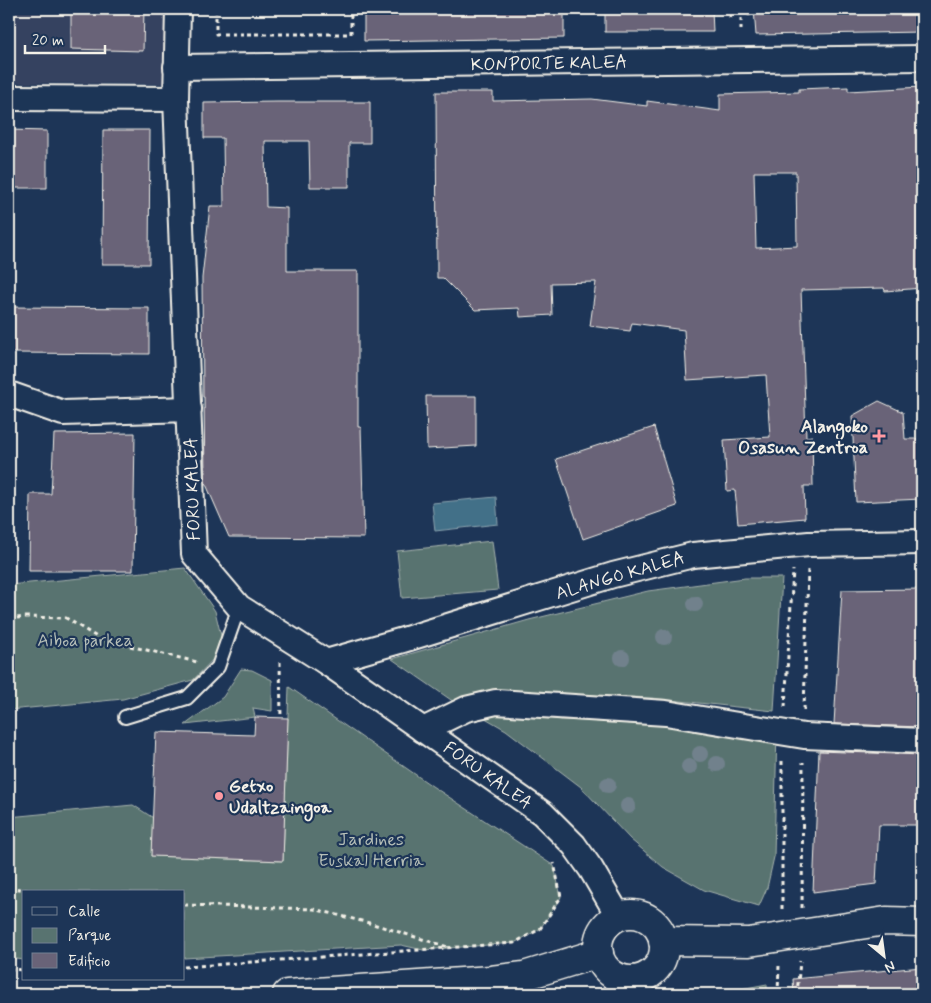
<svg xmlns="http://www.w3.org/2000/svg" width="931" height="1003" font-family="Mynerve,sans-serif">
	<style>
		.built { fill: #344361 }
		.green { fill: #587370; stroke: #a6b2ac }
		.water { fill: #436f88; stroke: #8aa3ae }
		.building { fill: #696378; stroke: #f4f1e8; fill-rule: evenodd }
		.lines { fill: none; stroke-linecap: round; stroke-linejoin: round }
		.service-casing { stroke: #f4f1e8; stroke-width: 16 }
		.minor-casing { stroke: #f4f1e8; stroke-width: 28 }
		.tertiary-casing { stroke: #f4f1e8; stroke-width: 31 }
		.path { stroke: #f4f1e8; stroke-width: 3; stroke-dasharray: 4 4; stroke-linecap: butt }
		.service { stroke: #1d3557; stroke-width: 12 }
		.minor { stroke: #1d3557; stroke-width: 24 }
		.tertiary { stroke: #1d3557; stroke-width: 28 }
		.tree { fill: #71818c }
		.poi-dot { fill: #ff9aa2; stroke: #1d3557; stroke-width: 2 }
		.labels { text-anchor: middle; stroke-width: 4.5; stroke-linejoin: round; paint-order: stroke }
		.street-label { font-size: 18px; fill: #f4f1e8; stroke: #1d3557 }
		.poi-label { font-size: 18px; font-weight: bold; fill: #f4f1e8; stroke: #1d3557; text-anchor: end }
		.park-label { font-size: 18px; fill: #b6bfb8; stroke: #1d3557 }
	</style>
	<rect width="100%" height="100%" fill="#1d3557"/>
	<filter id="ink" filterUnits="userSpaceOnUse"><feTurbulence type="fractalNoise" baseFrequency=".02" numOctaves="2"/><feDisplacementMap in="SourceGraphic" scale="10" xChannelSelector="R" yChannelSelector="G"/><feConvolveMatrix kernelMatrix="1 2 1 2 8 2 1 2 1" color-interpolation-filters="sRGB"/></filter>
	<g filter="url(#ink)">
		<polygon class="built" points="9,9 165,9 165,84 9,83"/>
		<g class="green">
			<polygon points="492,541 498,590 402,598 397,551"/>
			<polygon points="185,568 215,611 224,648 193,680 123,699 9,710 9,585"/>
			<polygon points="745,578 782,578 774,711 652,698 529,692 483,696 454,702 392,659 529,620 648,591"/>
			<polygon points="241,669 252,670 272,680 272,711 253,708 255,717 185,725 223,697"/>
			<polygon points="289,687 432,786 554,866 561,897 540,929 514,943 423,950 401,945 184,958 184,892 24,892 24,960 9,958 9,817 133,805 158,821 151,856 283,861"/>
			<polygon points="512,713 562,720 777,729 774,857 767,888 759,906 704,890 663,867 630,839 581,787 506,730 480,715"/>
			<polygon points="767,984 767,994 714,994"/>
		</g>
		<polygon class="water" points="496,497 498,524 435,531 432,503"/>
		<g class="building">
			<polygon points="71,9 144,9 143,51 71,49"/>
			<polygon points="364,9 564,9 564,38 364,41"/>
			<polygon points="605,9 712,9 713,32 605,32"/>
			<polygon points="754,9 922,9 922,32 756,35"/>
			<path d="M848,87V91L922,87V133H917L922,235V288L885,291L884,288L801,290L806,437L812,436L813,486H804L805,518L738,524L735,490L727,491L724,440L770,437L766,375L687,380L684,330L632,323L630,331L590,326L596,282L551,283L552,315L520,317L519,308L475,310L443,278H437L436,92H493V101L592,99L647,106V101L720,111V94L799,92V89ZM754,172H796L797,246L756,248Z"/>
			<polygon points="278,102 370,102 370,143 349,143 349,187 310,187 309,141 265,141 266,207 287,208 287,271 358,271 358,427 361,427 364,538 229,537 205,482 204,397 203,397 202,278 210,206 224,206 223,138 204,138 204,103"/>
			<polygon points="9,130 47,131 47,188 9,188"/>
			<polygon points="103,130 150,130 149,264 102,264"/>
			<polygon points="11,307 149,308 149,354 10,353"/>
			<polygon points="426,396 476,396 476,446 427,449"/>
			<polygon points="879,401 903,412 905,439 922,439 922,499 856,502 852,416"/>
			<polygon points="654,427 677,506 583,539 556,459"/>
			<polygon points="135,433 133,571 29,571 30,494 51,494 54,434"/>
			<polygon points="922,589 922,727 834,724 842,590"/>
			<polygon points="255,717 288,718 283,861 151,856 156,732 254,735"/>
			<polygon points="819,751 922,755 922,825 879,825 876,884 813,892"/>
			<polygon points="922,967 922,994 794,994 793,979"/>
		</g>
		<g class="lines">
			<defs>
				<polyline id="service" points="125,717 187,698 218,667 239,607"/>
				<g id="minor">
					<polyline points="178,9 176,99 194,554 239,607 326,662 542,813 574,845 591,869 619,917"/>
					<polyline points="176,67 922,58"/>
					<polyline points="9,98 176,99"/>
					<polyline points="9,394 63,413 189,409"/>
					<polyline points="326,662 403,640 613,575 693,555 809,544 922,542"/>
					<polyline points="423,730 466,709 496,702 666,713 804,736 922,741"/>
				</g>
				<g id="tertiary">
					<circle cx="631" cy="947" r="33"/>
					<polyline points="663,941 749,942 886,921 922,922"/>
					<polyline points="287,994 491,980 524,976 599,953"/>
				</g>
			</defs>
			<use href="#service" class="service-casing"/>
			<use href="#minor" class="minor-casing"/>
			<use href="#tertiary" class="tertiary-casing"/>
			<g class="path">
				<polyline points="216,9 216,34 351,34 351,9"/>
				<polyline points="749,16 749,9"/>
				<polyline points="730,18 731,9"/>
				<polyline points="741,30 741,17"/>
				<polyline points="9,619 24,617 66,618 100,639 197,662"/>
				<polyline points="280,662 281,718"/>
				<polyline points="785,707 793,570"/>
				<polyline points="804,710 808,569"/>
				<polyline points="9,887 35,892"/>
				<polyline points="184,905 314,909 373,924 448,947"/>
				<polyline points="802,908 803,762"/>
				<polyline points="782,909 782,758"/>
				<polyline points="184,967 514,943 540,929 561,897 554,863"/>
				<polyline points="9,969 24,970"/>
				<polyline points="778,994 779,965"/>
				<polyline points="797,994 800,961"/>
			</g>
			<use href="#service" class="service"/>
			<use href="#minor" class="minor"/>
			<use href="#tertiary" class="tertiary"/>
		</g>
		<g class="tree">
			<circle cx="695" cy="604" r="8"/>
			<circle cx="664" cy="637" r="8"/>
			<circle cx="622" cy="658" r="8"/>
			<circle cx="700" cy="754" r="8"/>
			<circle cx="717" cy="764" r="8"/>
			<circle cx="689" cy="767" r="8"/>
			<circle cx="608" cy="785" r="8"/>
			<circle cx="628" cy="806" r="8"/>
		</g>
	</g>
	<g class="poi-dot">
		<path d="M876.5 428.5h5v5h5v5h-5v5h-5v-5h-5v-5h5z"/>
		<circle cx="219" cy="796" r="5"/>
	</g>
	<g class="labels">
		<g class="street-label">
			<text transform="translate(549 63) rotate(-1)" y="6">KONPORTE KALEA</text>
			<text transform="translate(192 489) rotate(-92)" y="6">FORU KALEA</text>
			<text transform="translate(620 575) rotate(-16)" y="6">ALANGO KALEA</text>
			<text transform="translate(488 775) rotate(35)" y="6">FORU KALEA</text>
		</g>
		<g class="poi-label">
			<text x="868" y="432">Alangoko<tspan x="868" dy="21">Osasun Zentroa</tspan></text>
			<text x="229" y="792" text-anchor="start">Getxo<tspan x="229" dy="21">Udaltzaingoa</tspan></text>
		</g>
		<g class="park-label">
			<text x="85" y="646">Aiboa parkea</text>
			<text x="371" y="845">Jardines<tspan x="371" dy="21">Euskal Herria</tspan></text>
		</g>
	</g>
	<rect width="931" height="1003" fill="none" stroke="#1d3557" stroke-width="30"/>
	<rect x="15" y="15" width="901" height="973" fill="none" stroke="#f4f1e8" stroke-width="2" filter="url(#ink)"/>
	<rect x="22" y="890" width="162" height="90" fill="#1d3557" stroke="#738091"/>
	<rect x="32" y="907" width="25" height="8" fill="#1d3557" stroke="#738091"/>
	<text x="68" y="916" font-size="15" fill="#f4f1e8">Calle</text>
	<rect x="32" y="928" width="25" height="15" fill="#587370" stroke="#738091"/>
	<text x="68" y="940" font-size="15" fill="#f4f1e8">Parque</text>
	<rect x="32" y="953" width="25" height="15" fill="#696378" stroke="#738091"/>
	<text x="68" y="966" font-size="15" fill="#f4f1e8">Edificio</text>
	<g transform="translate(884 956) rotate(151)" stroke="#1d3557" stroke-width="4" paint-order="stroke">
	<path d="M0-4L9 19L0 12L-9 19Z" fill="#f4f1e8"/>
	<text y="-8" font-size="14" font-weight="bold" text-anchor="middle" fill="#f4f1e8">N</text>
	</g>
	<path d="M25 45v8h80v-8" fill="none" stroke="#f4f1e8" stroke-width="2.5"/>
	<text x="32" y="45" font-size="15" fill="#f4f1e8" stroke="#1d3557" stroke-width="4" paint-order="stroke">20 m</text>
</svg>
